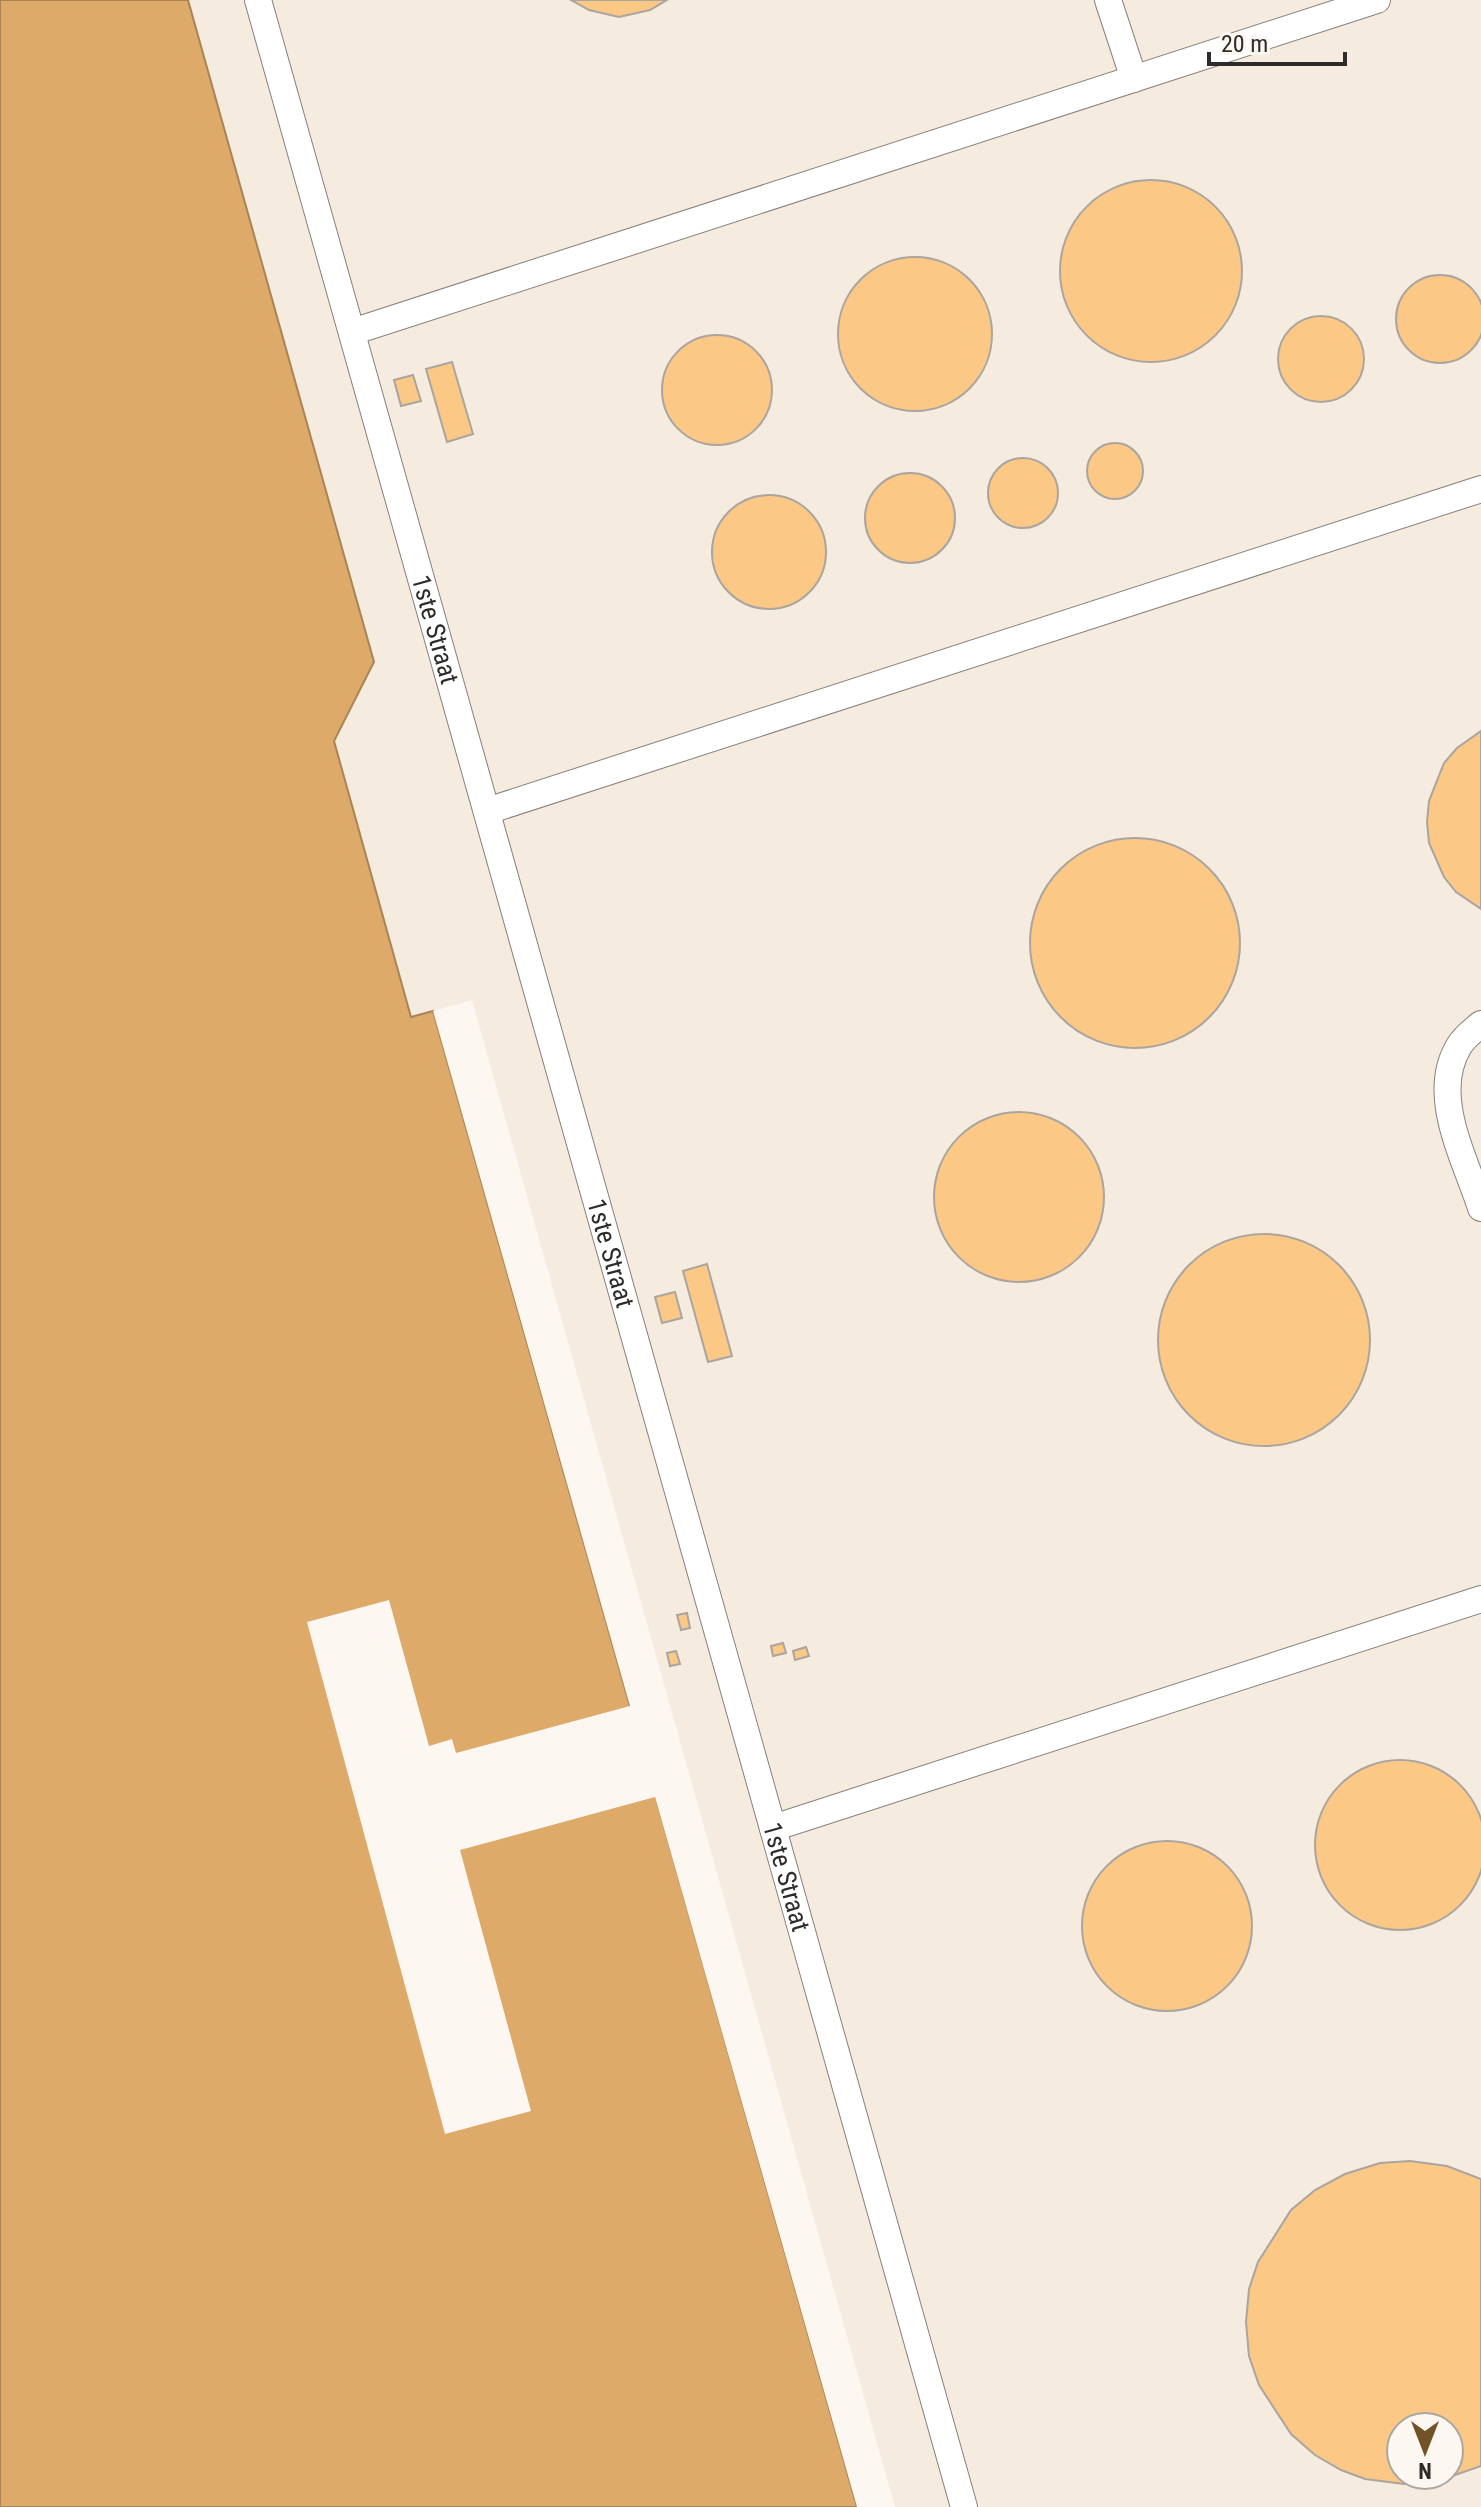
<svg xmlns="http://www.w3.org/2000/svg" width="1481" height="2507" font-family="'Roboto Condensed',sans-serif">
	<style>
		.built { fill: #f6ebdf; fill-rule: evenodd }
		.water { fill: #ddaa69; stroke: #a88456; stroke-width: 2 }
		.pier { fill: #fcf7f1 }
		.building { fill: #fcc886; stroke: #aaa59f; stroke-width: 2; fill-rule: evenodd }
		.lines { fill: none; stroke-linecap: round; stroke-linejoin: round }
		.service-casing { stroke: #86817b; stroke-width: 28 }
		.service { stroke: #fff; stroke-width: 26 }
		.labels { text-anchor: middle; stroke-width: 6; stroke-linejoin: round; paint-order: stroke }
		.street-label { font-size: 26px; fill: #2e2c2a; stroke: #fcf7f1 }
	</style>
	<rect width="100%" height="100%" fill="#fcf7f1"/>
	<path class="built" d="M188,0H1481V2507H895L472,1000L412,1017L334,741L374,662ZM1401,2427H1449V2475H1401Z"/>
	<polygon class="water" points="0,0 188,0 374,662 334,741 411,1017 433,1011 857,2507 0,2507"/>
	<polygon class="pier" points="437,1010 861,2506 861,2507 857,2507 655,1797 460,1850 531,2111 445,2134 307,1622 389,1600 429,1746 452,1739 456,1753 630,1706 433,1011"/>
	<g class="building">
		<polygon points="571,0 667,0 650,10 619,17 589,10"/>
		<circle cx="1151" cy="271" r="91"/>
		<circle cx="915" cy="334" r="77"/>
		<circle cx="1440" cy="319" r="44"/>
		<circle cx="1321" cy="359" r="43"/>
		<circle cx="717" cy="390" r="55"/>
		<polygon points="452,362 473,434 447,442 426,369"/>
		<polygon points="413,375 421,401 401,406 394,380"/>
		<circle cx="1115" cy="471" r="28"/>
		<circle cx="1023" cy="493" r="35"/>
		<circle cx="910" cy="518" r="45"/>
		<circle cx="769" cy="552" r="57"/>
		<polygon points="1481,731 1481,909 1456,892 1444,877 1429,843 1427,822 1429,801 1444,763 1457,748"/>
		<circle cx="1135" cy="943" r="105"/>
		<circle cx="1019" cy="1197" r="85"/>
		<circle cx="1264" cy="1340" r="106"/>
		<polygon points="707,1264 732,1356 708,1362 683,1271"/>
		<polygon points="675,1292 682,1318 662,1323 655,1297"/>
		<polygon points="687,1613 690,1628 681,1630 677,1615"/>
		<polygon points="783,1643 786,1653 773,1656 771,1646"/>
		<polygon points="806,1647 809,1656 795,1660 793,1651"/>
		<polygon points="676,1651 680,1664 670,1666 667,1653"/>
		<circle cx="1400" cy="1845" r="85"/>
		<circle cx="1167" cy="1926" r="85"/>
		<path d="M1410,2161L1447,2166L1481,2179V2466L1435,2482L1404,2484L1365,2479L1341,2470L1315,2455L1291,2434L1259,2385L1249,2356L1246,2322L1249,2289L1258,2262L1291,2210L1315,2190L1345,2174L1380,2163ZM1401,2427H1449V2475H1401Z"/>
	</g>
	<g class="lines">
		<defs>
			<g id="service">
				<path id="s1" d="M258,0L964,2507"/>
				<polyline points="1108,0 1134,79"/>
				<polyline points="352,332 1377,0"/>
				<polyline points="487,811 1481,489"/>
				<path d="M1481,1024C1474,1030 1464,1037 1459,1046C1429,1095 1465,1158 1481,1208"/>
				<polyline points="773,1828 1481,1599"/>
			</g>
		</defs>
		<use href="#service" class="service-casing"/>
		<use href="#service" class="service"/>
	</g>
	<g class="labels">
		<g class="street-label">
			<text dy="9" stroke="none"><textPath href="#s1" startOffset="654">1ste Straat</textPath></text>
			<text dy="9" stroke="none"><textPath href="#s1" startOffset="1302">1ste Straat</textPath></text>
			<text dy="9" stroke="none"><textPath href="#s1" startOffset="1950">1ste Straat</textPath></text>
		</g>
	</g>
	<g transform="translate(1425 2451) rotate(180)"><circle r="38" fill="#fcf7f1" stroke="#aaa6a1" stroke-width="2"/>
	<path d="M0-6L14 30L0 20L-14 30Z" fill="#725228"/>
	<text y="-12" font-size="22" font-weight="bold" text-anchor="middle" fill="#2e2c2a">N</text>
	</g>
	<path d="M1209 52v12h136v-12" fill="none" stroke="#2e2c2a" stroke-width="4"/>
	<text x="1221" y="52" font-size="24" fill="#2e2c2a" stroke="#fcf7f1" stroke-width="6" paint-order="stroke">20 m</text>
</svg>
